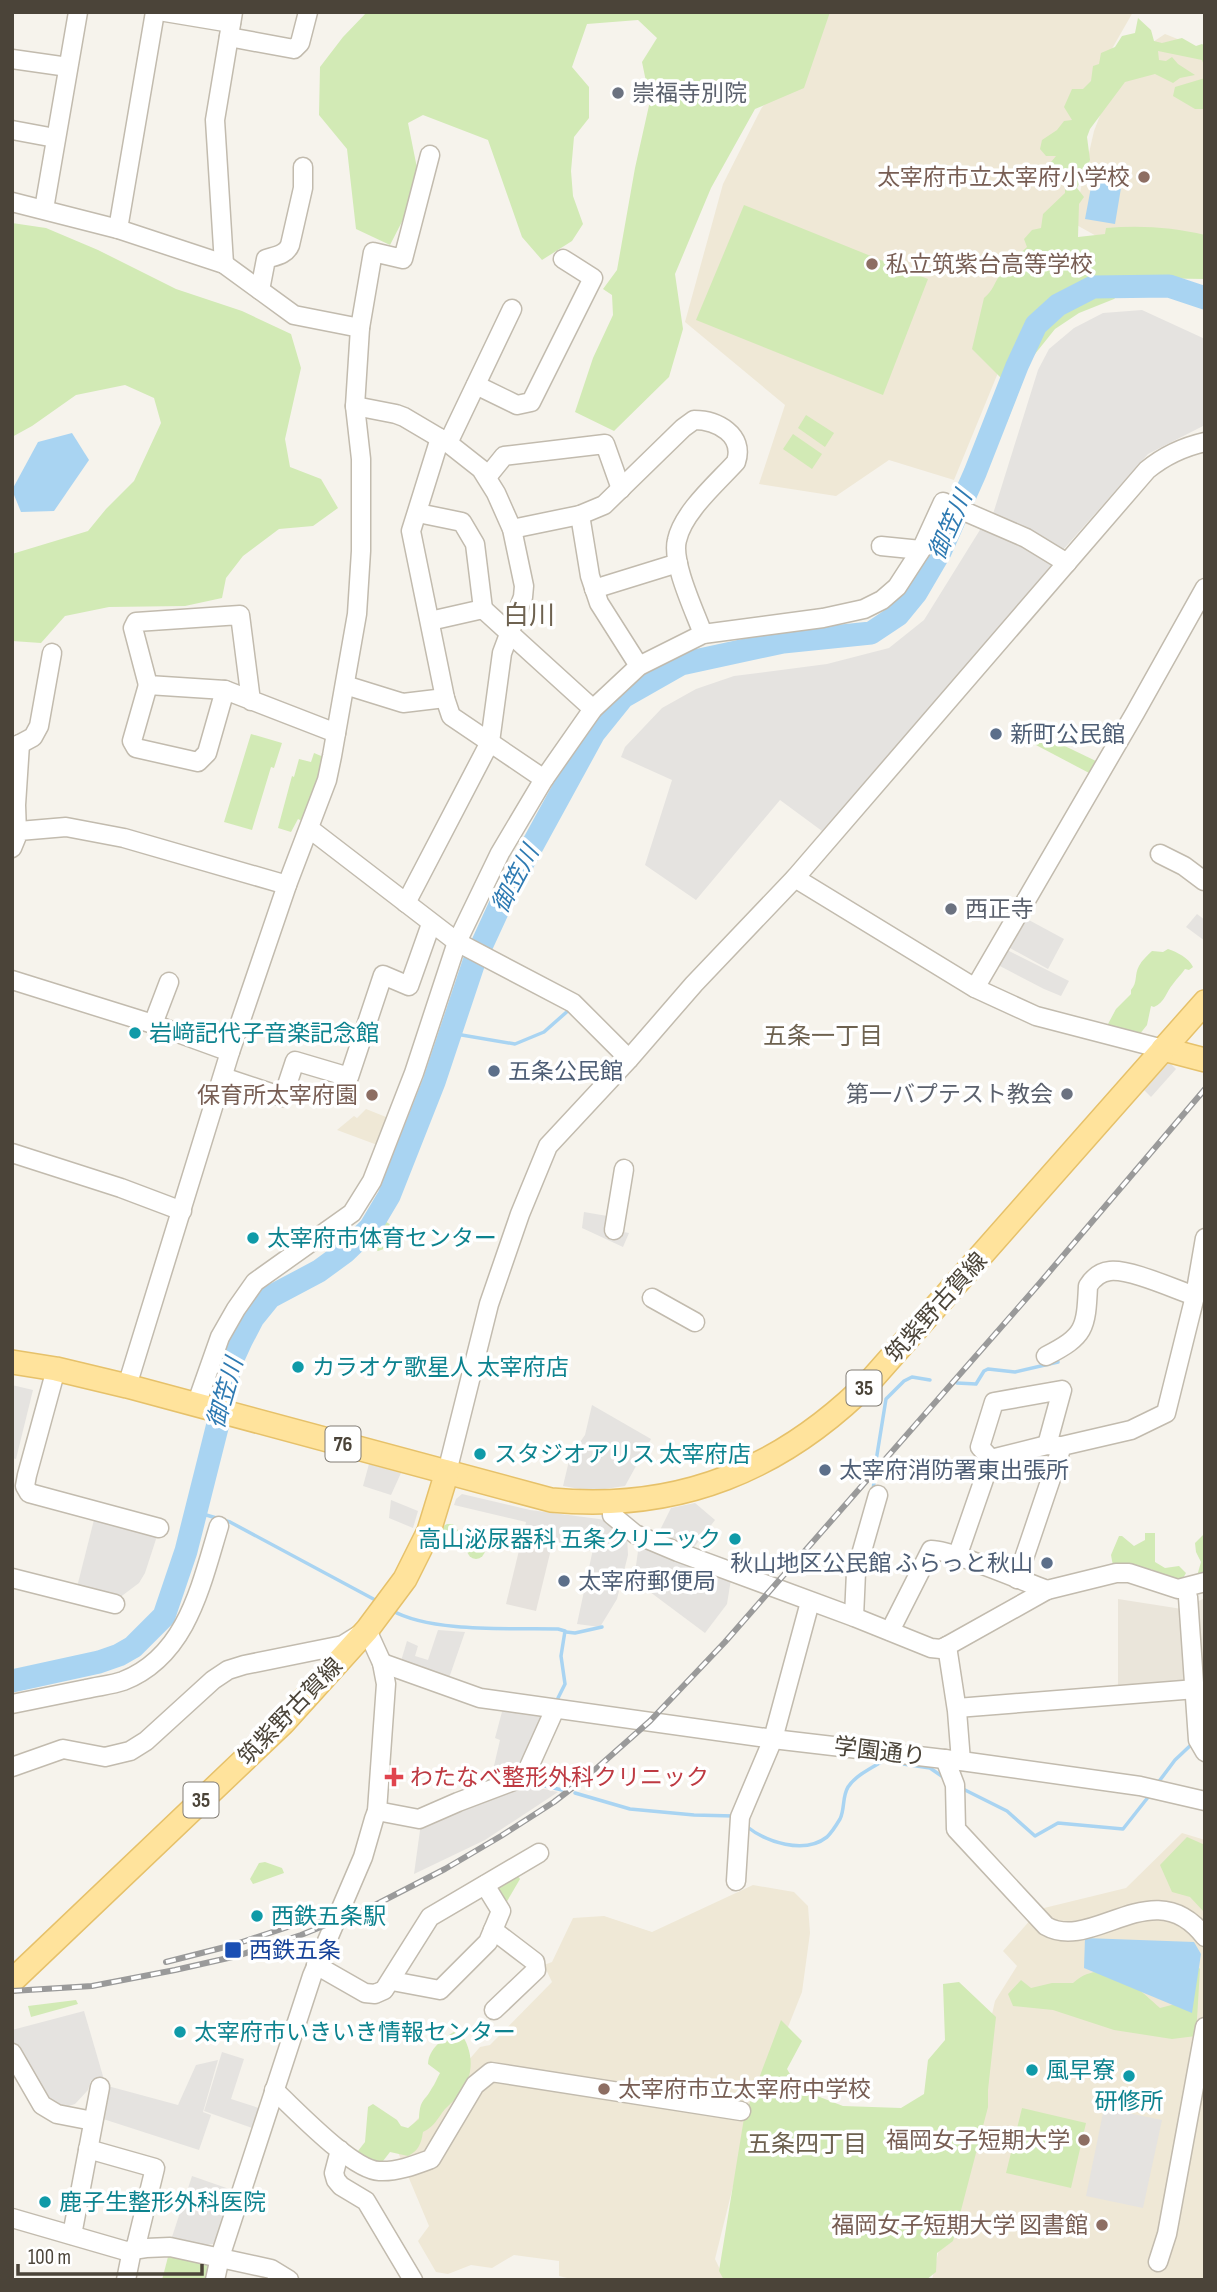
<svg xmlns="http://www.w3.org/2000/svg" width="1217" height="2292" font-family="'Sofia Sans Condensed','Noto Sans JP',sans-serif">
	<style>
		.residential { fill: #eae5da }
		.industrial { fill: #e6e2dd }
		.education { fill: #efe8d6 }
		.green { fill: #d2eab5 }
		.parking { fill: #e5e3e0 }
		.water { fill: #a9d4f2 }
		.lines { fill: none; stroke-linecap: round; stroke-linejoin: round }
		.stream { stroke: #a9d4f2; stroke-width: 3.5 }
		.river { stroke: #a9d4f2; stroke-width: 23 }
		.minor-casing { stroke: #c2bbae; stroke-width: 21 }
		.major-casing { stroke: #e6c16a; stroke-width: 26 }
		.minor { stroke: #fff; stroke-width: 18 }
		.major { stroke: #ffe39c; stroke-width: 23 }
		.rail-casing { stroke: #9a9a9a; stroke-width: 6 }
		.rail { stroke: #fff; stroke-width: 3.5; stroke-dasharray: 10; stroke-linecap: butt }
		.worship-dot { fill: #6b7280; stroke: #fff; stroke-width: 2.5 }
		.education-dot { fill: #8d6e63; stroke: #fff; stroke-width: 2.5 }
		.service-dot { fill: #5c6f8a; stroke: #fff; stroke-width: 2.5 }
		.culture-dot { fill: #0f9aa8; stroke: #fff; stroke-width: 2.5 }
		.health-dot { fill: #e0444e; stroke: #fff; stroke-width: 2.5 }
		.transit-dot { fill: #1a4fb4; stroke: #fff; stroke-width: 2.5 }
		.labels { text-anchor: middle; stroke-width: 7; stroke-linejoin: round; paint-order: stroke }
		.shield { fill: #fff; stroke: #817c74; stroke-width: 2 }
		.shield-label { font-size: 21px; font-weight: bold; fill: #4b4439 }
		.worship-label { font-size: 23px; fill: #5b616d; stroke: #fff; text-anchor: start }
		.education-label { font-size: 23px; fill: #785e54; stroke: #fff; text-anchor: end }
		.service-label { font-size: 23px; fill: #4e5e75; stroke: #fff; text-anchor: start }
		.culture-label { font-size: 23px; fill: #0d838f; stroke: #fff; text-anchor: start }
		.street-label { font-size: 23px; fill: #4b4439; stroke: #fff }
		.health-label { font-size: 23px; fill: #be3a42; stroke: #fff; text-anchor: start }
		.transit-label { font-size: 23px; fill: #164399; stroke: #fff; text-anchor: start }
		.water-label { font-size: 24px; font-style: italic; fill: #2e7ab2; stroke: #fff }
		.neighbourhood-label { font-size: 24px; fill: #6e6250; stroke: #fff }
		.quarter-label { font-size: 26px; fill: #6e6250; stroke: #fff }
	</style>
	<rect width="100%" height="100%" fill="#f6f3ec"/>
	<polygon class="residential" points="1205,1598 1205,1718 1188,1681 1118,1690 1118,1599 1182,1609"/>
	<polygon class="industrial" points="523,1534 553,1541 536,1611 506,1604"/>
	<g class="education">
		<polygon points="826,12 1133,12 1109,54 1066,207 954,480 889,460 836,496 759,484 785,405 685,322 723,184 761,109"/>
		<polygon points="1165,34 1205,50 1205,248 1109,243 1073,223 1094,131 1115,77 1135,54"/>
		<polygon points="366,1109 391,1119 380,1146 337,1130 354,1116 357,1118"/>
		<polygon points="1182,1833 1205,1840 1205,2280 932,2280 995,2001 1017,1966 1003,1951 1040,1909 1126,1888"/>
		<polygon points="753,1885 794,1892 808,1906 810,1933 802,1992 747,2130 715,2259 725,2280 575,2280 559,2276 559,2261 514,2255 492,2268 471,2265 448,2274 436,2272 418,2241 429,2226 395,2145 480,2047 490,2045 552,1982 544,1965 552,1962 573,1918 604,1916 652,1932"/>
	</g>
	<g class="green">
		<polygon points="367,12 830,12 804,88 755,109 711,188 675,274 683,329 669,377 614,431 575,412 593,358 613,315 612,295 603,289 617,270 635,168 650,101 642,62 657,38 638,20 587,24 572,67 589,87 589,118 574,137 571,171 573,196 583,224 572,241 542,260 522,237 488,140 423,115 408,123 417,168 409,208 390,245 356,229 347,149 319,115 320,67 343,37"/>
		<path d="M1138,18L1151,30L1154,41L1162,43L1182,38L1196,46L1202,44L1205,46V68L1202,60L1158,51L1159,60L1166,61L1172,57L1178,64L1195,75L1180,78L1173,83L1155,74L1125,82L1090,129L1087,137L1090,160L1077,188L1084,197L1079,204L1078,237L1105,234L1106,228C1139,225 1173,227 1205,235V279L1139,278L1114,299L1079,313L1055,329L1031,359L1007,422H1000L1002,379L972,349L984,298C993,291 994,283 1001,273C1008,263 1018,256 1027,247L1024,239L1032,230L1041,228L1043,214L1065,193V181L1051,162L1056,156H1046L1040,149L1042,140L1057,130L1064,121L1072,120L1064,107L1072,89H1083L1091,81L1093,66L1099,64L1101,53L1115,47L1122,36L1135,33Z"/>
		<polygon points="1205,78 1205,109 1195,109 1173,96 1175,87"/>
		<polygon points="744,205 928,279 883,395 696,320"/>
		<polygon points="12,223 46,228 98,250 176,289 242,311 291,334 301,368 285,439 290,467 321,479 338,508 313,526 279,529 243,556 226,578 222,598 185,606 109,607 65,616 41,643 12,641 12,554 88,531 106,509 134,481 161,423 154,398 125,385 76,395 32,426 12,437"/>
		<polygon points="806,415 834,433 825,447 798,428"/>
		<polygon points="793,434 822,454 812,469 783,449"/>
		<polygon points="1019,724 1098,762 1091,774 1017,735"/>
		<polygon points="251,734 282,743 274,768 271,767 252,830 224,822"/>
		<polygon points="314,753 326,758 306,823 298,819 291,832 278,828 292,776 294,777 299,759 311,762"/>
		<path d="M1168,949C1177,952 1189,958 1193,967L1189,970L1185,969C1181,975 1177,978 1173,984C1166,992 1165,1002 1154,1007L1151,1006L1147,1025L1139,1035L1111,1028L1108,1024L1116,1009L1131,994V990C1138,982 1134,975 1139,966C1142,960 1147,956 1152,951L1163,952Z"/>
		<polygon points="382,1215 385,1217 385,1221 391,1225 392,1233 387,1248 378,1251 366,1243 362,1233 365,1227 375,1226"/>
		<polygon points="447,1524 453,1524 461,1534 460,1544 453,1549 439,1543 435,1538 436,1530"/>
		<polygon points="1145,1533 1155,1533 1155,1562 1165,1568 1179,1566 1186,1573 1182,1580 1164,1577 1151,1569 1136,1572 1113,1566 1111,1555 1119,1536 1122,1536 1134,1546 1145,1540"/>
		<polygon points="1205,1533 1205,1573 1197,1576 1201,1562 1196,1552 1195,1543"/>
		<circle cx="476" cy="1550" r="9"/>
		<polygon points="1187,1837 1205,1845 1205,1913 1190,1897 1172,1892 1160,1865"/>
		<polygon points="265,1862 282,1868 284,1873 253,1884 250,1879 259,1863"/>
		<polygon points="516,1873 520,1879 506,1903 494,1885"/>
		<path d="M1182,1949L1200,1969L1196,2036L1172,2039L1114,2030L1053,2010L1013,2006L1008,1994L1021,1980L1031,1988L1052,1983H1073C1105,1955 1135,1986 1160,2008L1183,2002Z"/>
		<polygon points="959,1982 996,2017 988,2090 988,2107 953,2241 937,2253 936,2272 926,2280 724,2280 719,2271 744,2118 781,2020 802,2041 787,2069 799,2089 843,2106 901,2108 924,2094 928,2060 945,2040 943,1984"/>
		<polygon points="76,2000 78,2004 31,2017 28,2006"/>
		<path d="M458,2029C473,2048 476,2073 460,2094C456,2099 450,2104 445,2109C437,2119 435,2126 423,2132C421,2144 419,2150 408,2156L390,2152L383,2161L377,2162L370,2158L358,2157V2151L365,2142L368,2107L373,2104L397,2120L401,2126L408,2128L419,2119C420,2098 424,2103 432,2088C435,2084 437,2078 440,2073L428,2064C429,2047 445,2038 458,2029Z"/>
		<polygon points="1022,2108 1086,2123 1071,2188 1006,2173"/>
		<polygon points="169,2253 210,2258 207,2280 162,2280"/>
	</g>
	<g class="parking">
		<polygon points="1142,310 1205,339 1205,425 1148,454 1062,551 993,514 1038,370 1049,349 1074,328 1103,313"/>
		<polygon points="983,525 1054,563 866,786 822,831 780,800 696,900 645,865 672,780 621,757 625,747 662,708 696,689 734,676 827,664 889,648 924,620"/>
		<polygon points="1197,914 1205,920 1205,941 1186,927"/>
		<polygon points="1027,919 1064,939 1048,969 1010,948"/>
		<polygon points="1007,950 1069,981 1061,996 1044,989 998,965"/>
		<polygon points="1169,1062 1176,1069 1151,1097 1144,1090"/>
		<polygon points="584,1212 619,1218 618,1231 629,1233 623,1247 582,1228"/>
		<polygon points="12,1385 33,1390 16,1459 12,1458"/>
		<polygon points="592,1405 651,1439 625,1486 591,1491 563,1486 573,1444 578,1445 585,1435"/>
		<polygon points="369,1464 401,1473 391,1495 363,1486"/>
		<polygon points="462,1494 530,1510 599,1519 616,1523 627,1536 628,1555 617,1599 600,1627 577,1624 599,1521 591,1551 524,1533 526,1522 454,1505 456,1499"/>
		<polygon points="391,1500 418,1511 413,1528 389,1518"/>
		<polygon points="695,1503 715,1520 692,1550 658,1534 671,1508"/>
		<polygon points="95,1516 157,1536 145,1573 139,1583 119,1598 77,1587"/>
		<polygon points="639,1544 731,1579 727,1604 705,1633 634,1580"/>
		<polygon points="438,1630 465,1632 449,1678 401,1661 407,1641 418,1646 415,1656 428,1660"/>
		<polygon points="503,1708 542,1716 523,1767 512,1776 490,1783 500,1740 495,1738"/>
		<polygon points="520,1784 558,1792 485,1840 414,1874 421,1823"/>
		<polygon points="84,2011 105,2083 91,2080 88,2090 75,2104 66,2107 56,2106 47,2100 12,2042 12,2030"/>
		<polygon points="222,2052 244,2059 231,2099 262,2109 255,2129 204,2111"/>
		<polygon points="218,2060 203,2112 211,2115 199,2150 97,2117 104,2085 178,2105 196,2065"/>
		<polygon points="1104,2108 1162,2120 1143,2208 1086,2196"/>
		<polygon points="192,2176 235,2191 219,2243 206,2245 172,2237"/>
	</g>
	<g class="water">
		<polygon points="1094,171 1123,176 1115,224 1085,219"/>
		<polygon points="72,433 89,460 54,511 21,512 12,490 38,442"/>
		<polygon points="1085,1938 1194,1942 1201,1954 1192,2013 1084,1968"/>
	</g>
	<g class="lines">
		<g class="stream">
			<polyline points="450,1033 515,1044 544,1032 570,1009"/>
			<polyline points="957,1383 976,1384 984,1371 988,1369 1015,1372 1058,1362"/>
			<polyline points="876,1461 886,1399 904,1381 912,1377 930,1380"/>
			<polyline points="873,1492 874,1481"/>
			<polyline points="196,1512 230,1522 379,1602"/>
			<path d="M391,1610C431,1633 511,1628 558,1629L565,1631L561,1656L565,1684L558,1698"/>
			<polyline points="566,1632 575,1633 602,1627"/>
			<polyline points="1160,1780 1175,1760 1193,1743"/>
			<polyline points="533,1783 562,1790"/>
			<polyline points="961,1788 1007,1811 1035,1836 1058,1823 1123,1829 1149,1796"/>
			<polyline points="575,1793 630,1809 694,1815 734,1816"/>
			<path d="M746,1826C766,1842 804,1855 827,1837C831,1833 837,1824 840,1819C845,1809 842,1797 848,1787C855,1776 871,1768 883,1761L930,1768L943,1777"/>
		</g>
		<polyline class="river" points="12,1681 99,1662 119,1655 133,1647 164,1616 186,1551 226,1392 230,1365 241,1341 253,1318 270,1297 319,1271 345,1252 370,1228 389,1196 434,1082 474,962 502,901 594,733 623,697 681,664 783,642 871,633 898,615 916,593 940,552 975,473 1017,366 1036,325 1058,305 1093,287 1169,286 1205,298"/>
		<defs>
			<g id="minor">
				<polyline points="165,12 231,23"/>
				<polyline points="229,37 294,49 300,43 308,12"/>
				<polyline points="12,59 68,67"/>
				<polyline points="12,130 55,138"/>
				<polyline points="12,202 118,229 224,264 294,315 360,328 355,406 361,459 361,551 357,614 332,756 327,780 287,885 230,1052 127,1386"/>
				<polyline points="44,209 78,12"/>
				<polyline points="118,229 155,12"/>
				<polyline points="224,264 215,120 233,12"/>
				<path d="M260,290L266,259C275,256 286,255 290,245L303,188V167"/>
				<polyline points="360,328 373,252 403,259 430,155"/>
				<polyline points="476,385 517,405 531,402 593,278 563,259"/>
				<polyline points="355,406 396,414 404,417 448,443 481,469 496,493 512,529 524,586 523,597 502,653 490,742 406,903"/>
				<polyline points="440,438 411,531 445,698 451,716 544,779"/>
				<polyline points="448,443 512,309"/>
				<polyline points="487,477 504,456 605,444 621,489"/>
				<polyline points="418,513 462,522 475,544 483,609"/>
				<polyline points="580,515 590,576 599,603 639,666"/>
				<path d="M512,529L580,515L604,505L683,428L694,420C717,420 745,435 736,462C717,483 683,512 677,540C671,562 695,612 703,634"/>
				<polyline points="881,546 921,550"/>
				<polyline points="594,589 678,563"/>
				<polyline points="430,621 483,609 593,709"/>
				<polyline points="148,685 132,741 136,748 198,762 207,753 225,690"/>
				<polyline points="345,685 403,703 445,698"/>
				<polyline points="251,701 240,615 136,622 133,628 148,685 225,690 336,733"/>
				<polyline points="20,744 33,737 39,726 52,653"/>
				<polyline points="12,747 20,744 16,805 17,833"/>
				<polyline points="310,829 457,942 573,1003 629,1059"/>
				<polyline points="12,848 19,831 66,827 124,838 287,885"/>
				<polyline points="1160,854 1184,866 1204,881"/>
				<polyline points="795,878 975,988 1036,1016 1163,1049"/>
				<polyline points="12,980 153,1024 230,1052"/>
				<polyline points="975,988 1135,713 1205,588"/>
				<polyline points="153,1024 169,982"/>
				<polyline points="223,1077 283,1097 295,1061 349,1077 383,975 409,986 431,924"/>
				<polyline points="12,1153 121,1188 182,1211"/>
				<polyline points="614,1230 624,1169"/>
				<polyline points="652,1298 695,1322"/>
				<path d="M1046,1356C1085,1336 1086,1329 1088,1286C1093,1278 1100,1272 1110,1271C1131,1269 1174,1289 1195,1296"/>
				<polyline points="56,1369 27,1475 25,1486 29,1493 159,1528"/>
				<polyline points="196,1405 220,1337 236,1309 255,1282 352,1213 372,1181 414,1073 457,942 500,853 544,779 593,709 639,666 703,634 823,618 864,609 882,600 897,587 921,550 943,502 1026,538 1067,563"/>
				<polyline points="991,1459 980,1447 994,1402 1062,1390 1047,1445"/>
				<path d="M447,1472L489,1304L520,1214L548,1146L629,1059L694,984L795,878L1147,470C1164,456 1183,447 1205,442"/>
				<polyline points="612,1502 612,1515 635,1534 678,1552 854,1617 931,1648 941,1649 947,1646"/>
				<polyline points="957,1557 991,1459 1047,1445 1059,1446"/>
				<polyline points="12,1578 115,1604"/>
				<polyline points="1017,1579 1062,1446 1131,1430 1166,1413 1195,1296 1205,1238"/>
				<polyline points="1188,1597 1198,1740 1205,1752"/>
				<polyline points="854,1617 856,1572 878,1495"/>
				<path d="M890,1631L931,1550C949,1549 1025,1582 1047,1590"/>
				<polyline points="382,1663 480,1698 773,1739 961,1761 1140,1786 1205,1801"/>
				<path d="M12,1704C37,1699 62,1694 86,1689C98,1686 112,1685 123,1681C187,1656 201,1585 219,1526"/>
				<polyline points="957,1708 1196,1689"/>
				<path d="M945,1759L955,1785L956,1829L1046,1926C1093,1953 1154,1870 1205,1937"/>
				<polyline points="961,1761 957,1711 947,1646 1047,1590 1116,1573 1129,1573 1178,1589 1205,1582"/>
				<polyline points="12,1767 63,1749 105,1757 130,1751 146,1741 213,1680 228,1670 244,1665 343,1645 367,1630 382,1663 386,1684 377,1811 374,1819 363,1857 312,1976 220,2257 215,2280"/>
				<polyline points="377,1811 419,1819 458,1802 519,1779 528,1769 555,1709"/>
				<polyline points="736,1881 740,1817 773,1739 810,1602"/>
				<polyline points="493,1930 535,1962 536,1970 494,2010"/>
				<polyline points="316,1965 365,1993 375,1994 384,1990 430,1917 539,1853"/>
				<polyline points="392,1981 440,1990 488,1942 501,1911 485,1885"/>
				<polyline points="12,2053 42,2105 57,2114 93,2121"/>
				<path d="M274,2090C296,2110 352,2170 379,2171C397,2172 415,2165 431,2159L475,2085L491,2072L741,2111"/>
				<polyline points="88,2149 155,2168 135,2250"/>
				<polyline points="340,2150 334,2173 336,2180 341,2186 366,2201 413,2280"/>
				<polyline points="12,2218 126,2251 146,2248 170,2247 271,2269 289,2280"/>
				<polyline points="72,2235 100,2087"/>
				<polyline points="1158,2262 1167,2234 1205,2027"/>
				<polyline points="126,2280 132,2250"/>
			</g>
			<g id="major">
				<polyline points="1163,1049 1205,1060"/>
				<path d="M12,1362L56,1369L127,1386L551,1500C679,1512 782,1470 872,1379L1205,1002"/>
				<polyline points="12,1981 283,1723 367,1630 405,1579 429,1531 447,1472"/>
			</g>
		</defs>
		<use href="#minor" class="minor-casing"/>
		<use href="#major" class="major-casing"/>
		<use href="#minor" class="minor"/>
		<use href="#major" class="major"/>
		<defs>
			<g id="rail">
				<polyline points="166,1962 233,1945 324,1915"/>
				<polyline points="12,1991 92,1986 175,1970 237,1956 301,1935 375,1905 445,1869 501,1836 554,1802 589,1775 650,1721 725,1642 1039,1284 1205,1089"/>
			</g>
		</defs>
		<use href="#rail" class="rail-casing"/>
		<use href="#rail" class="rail"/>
	</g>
	<g class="worship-dot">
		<circle cx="618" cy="93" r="7"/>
		<circle cx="951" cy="909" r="7"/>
		<circle cx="1067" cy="1094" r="7"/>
	</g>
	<g class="education-dot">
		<circle cx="1144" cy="177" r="7"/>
		<circle cx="872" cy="264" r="7"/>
		<circle cx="372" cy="1095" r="7"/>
		<circle cx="604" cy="2089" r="7"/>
		<circle cx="1084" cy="2140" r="7"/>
		<circle cx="1102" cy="2225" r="7"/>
	</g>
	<g class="service-dot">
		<circle cx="996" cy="734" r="7"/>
		<circle cx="494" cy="1071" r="7"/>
		<circle cx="825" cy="1470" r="7"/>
		<circle cx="1047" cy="1563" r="7"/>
		<circle cx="564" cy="1581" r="7"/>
	</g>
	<g class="culture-dot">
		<circle cx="135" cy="1033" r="7"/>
		<circle cx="253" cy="1238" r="7"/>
		<circle cx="298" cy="1367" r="7"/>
		<circle cx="480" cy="1454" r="7"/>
		<circle cx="735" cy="1539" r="7"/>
		<circle cx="257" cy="1916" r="7"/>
		<circle cx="180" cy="2032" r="7"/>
		<circle cx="1032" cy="2070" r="7"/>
		<circle cx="1129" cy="2076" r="7"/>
		<circle cx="45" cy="2202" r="7"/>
	</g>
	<path class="health-dot" d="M390.5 1766.5h7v7h7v7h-7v7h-7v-7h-7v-7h7z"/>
	<rect class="transit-dot" x="224" y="1941" width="18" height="18" rx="3.5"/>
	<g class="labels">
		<g class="shield">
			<rect x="846.5" y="1370.5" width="35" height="35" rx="5"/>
			<rect x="325.5" y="1426.5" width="35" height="35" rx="5"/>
			<rect x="183.5" y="1782.5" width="35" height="35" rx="5"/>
		</g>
		<g class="shield-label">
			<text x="864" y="1395">35</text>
			<text x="343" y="1451">76</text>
			<text x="201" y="1807">35</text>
		</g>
		<g class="worship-label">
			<text x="632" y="101">崇福寺別院</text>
			<text x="965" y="917">西正寺</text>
			<text x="1053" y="1102" text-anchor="end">第一バプテスト教会</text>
		</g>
		<g class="education-label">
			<text x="1130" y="185">太宰府市立太宰府小学校</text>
			<text x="886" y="272" text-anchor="start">私立筑紫台高等学校</text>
			<text x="358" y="1103">保育所太宰府園</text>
			<text x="618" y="2097" text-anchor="start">太宰府市立太宰府中学校</text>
			<text x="1070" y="2148">福岡女子短期大学</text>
			<text x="1088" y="2233">福岡女子短期大学 図書館</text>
		</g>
		<g class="service-label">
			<text x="1010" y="742">新町公民館</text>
			<text x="508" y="1079">五条公民館</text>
			<text x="839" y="1478">太宰府消防署東出張所</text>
			<text x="1033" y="1571" text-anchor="end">秋山地区公民館 ふらっと秋山</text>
			<text x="578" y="1589">太宰府郵便局</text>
		</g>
		<g class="culture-label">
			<text x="149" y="1041">岩﨑記代子音楽記念館</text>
			<text x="267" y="1246">太宰府市体育センター</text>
			<text x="312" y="1375">カラオケ歌星人 太宰府店</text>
			<text x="494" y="1462">スタジオアリス 太宰府店</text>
			<text x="721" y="1547" text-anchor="end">高山泌尿器科 五条クリニック</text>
			<text x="271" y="1924">西鉄五条駅</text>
			<text x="194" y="2040">太宰府市いきいき情報センター</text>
			<text x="1046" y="2078">風早寮</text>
			<text x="1129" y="2109" text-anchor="middle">研修所</text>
			<text x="59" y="2210">鹿子生整形外科医院</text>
		</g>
		<g class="street-label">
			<text transform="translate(936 1307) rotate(-48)" y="8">筑紫野古賀線</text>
			<text transform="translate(290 1711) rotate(-46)" y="8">筑紫野古賀線</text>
			<text transform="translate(880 1751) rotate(7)" y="8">学園通り</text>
		</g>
		<g class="health-label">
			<text x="410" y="1785">わたなべ整形外科クリニック</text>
		</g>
		<g class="transit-label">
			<text x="249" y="1958">西鉄五条</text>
		</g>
		<g class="water-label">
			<text transform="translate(950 525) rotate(-66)" y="8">御笠川</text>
			<text transform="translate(515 879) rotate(-62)" y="8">御笠川</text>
			<text transform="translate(225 1393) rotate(-74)" y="8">御笠川</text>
		</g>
		<g class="neighbourhood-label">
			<text x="823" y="1044">五条一丁目</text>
			<text x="807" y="2152">五条四丁目</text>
		</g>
		<g class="quarter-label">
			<text x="529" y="624">白川</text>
		</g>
	</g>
	<rect width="1217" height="2292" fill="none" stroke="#4b4439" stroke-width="28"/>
	<path d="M18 2264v10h184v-10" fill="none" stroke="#4b4439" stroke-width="3.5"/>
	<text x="28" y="2264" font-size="21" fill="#4b4439" stroke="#ffffff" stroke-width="5" paint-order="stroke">100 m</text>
</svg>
